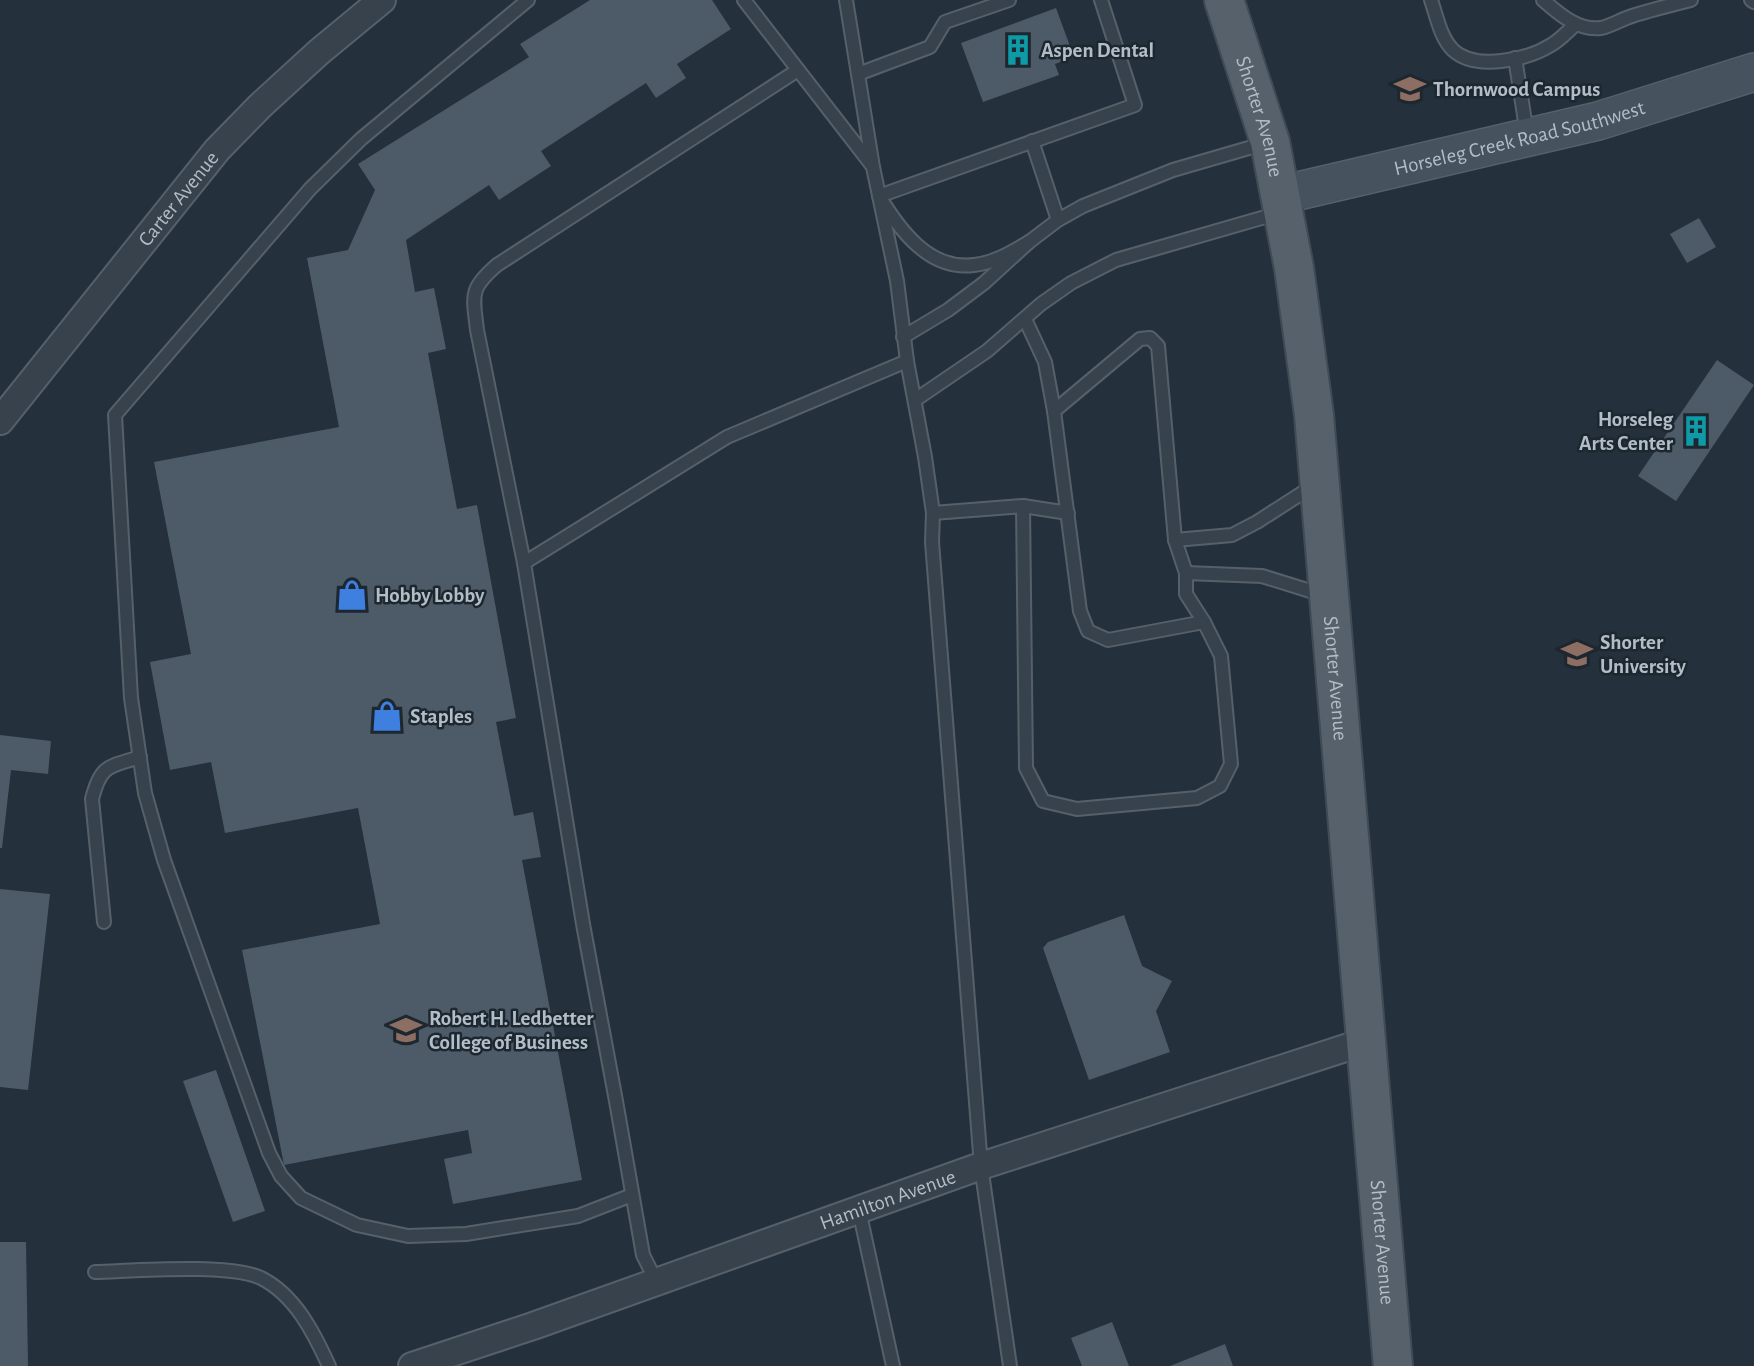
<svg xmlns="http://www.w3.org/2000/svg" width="1754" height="1366" font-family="'Alegreya Sans',sans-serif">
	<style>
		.building { fill: #4c5b67 }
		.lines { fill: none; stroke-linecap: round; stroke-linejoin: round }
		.lane-casing { stroke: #56606a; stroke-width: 16 }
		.street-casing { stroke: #56606a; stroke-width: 30 }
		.secondary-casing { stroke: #56606a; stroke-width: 40 }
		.primary-casing { stroke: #414b55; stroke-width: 42 }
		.lane { stroke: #38424c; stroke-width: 12 }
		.street { stroke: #38424c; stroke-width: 26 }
		.secondary { stroke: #46525e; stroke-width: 37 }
		.primary { stroke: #56616c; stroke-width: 38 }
		.labels { text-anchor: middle; stroke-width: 5; stroke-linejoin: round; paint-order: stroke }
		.poi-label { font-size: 21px; font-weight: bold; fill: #b3bdc7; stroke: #1d2730; text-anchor: start }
		.street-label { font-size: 21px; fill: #b3bdc7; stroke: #1d2730 }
	</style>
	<rect width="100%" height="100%" fill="#24303b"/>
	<g class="building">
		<polygon points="590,0 712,0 731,29 677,64 686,78 656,98 646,83 541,151 551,166 499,200 489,185 406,240 415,292 434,288 446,349 428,353 457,509 477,505 516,718 496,722 514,816 533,812 541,857 522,860 582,1180 453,1204 444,1159 472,1153 468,1130 284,1165 242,950 380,924 358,808 225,833 211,762 170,770 150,662 191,654 154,462 339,427 307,258 348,250 375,190 358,164 529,57 520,44"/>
		<polygon points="1056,8 1074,57 1055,64 1059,75 983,102 961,43"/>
		<polygon points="1699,218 1716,247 1687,263 1670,234"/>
		<polygon points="1717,360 1754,385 1676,501 1638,476"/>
		<polygon points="0,735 51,741 48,774 11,770 2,848 0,848"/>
		<polygon points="0,889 50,894 28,1090 0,1087"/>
		<polygon points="1124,915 1142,966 1172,981 1156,1011 1170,1052 1089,1080 1043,948 1048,942"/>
		<polygon points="216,1070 265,1211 233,1222 183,1081"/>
		<polygon points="0,1242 26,1242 28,1366 0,1366"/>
		<polygon points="1112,1322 1129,1366 1082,1366 1071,1338"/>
		<polygon points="1225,1344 1233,1366 1170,1366"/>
	</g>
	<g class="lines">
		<defs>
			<g id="lane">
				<polyline points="528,0 361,139 310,189 115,415 131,698 145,793 164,860 269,1153 281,1176 301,1198 357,1225 408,1236 466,1234 578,1216 632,1195"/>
				<polyline points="744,0 871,164"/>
				<polyline points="846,0 873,167 897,281 907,361 925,457 933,513 932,542 981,1166 1010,1366"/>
				<path d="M1431,0C1437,17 1440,37 1453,50C1475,71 1527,60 1551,45C1560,40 1568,31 1576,24"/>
				<path d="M1543,0C1559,14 1578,31 1601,28C1611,26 1622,19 1632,16C1651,10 1671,5 1691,0"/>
				<polyline points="1751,0 1754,2"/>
				<polyline points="1515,58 1527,134"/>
				<polyline points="858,74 930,47 945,22 1009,0"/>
				<polyline points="1032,141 1058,220"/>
				<path d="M1029,242C1012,252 994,263 974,265C929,271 899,229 879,196L1135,105L1101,0"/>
				<polyline points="1025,319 1045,362 1054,411 1080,611 1088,631 1108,640 1204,622"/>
				<polyline points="903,337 948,310 984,283 1029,242 1058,220 1083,206 1173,170 1266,143"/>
				<polyline points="915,400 987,351 1041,304 1071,283 1116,260 1279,213"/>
				<polyline points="1023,506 1026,768 1043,801 1077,809 1197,798 1220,786 1231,764 1221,656 1204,622 1186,594 1186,573 1175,540 1158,346 1150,338 1140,339 1054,411"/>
				<polyline points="933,513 1023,506 1068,513"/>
				<polyline points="1175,540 1232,535 1257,522 1313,486"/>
				<polyline points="524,563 727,437 907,361"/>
				<polyline points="1186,573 1262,576 1323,595"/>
				<path d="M104,922L92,799C101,764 109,767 140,757"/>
				<polyline points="859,1210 893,1366"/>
				<path d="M95,1272C133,1271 229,1263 261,1278C295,1295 314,1333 329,1366"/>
				<path d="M656,1281L643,1255L616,1101L583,924L524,563L477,330C473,295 469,289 497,265L798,70"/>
			</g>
			<g id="street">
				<path id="s1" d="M0,421L217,150L260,106L319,52L382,0"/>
				<path id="s2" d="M412,1366L533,1326L981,1166L1367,1041"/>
			</g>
			<g id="secondary">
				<path id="s3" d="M1281,195L1598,121L1754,72"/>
			</g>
			<g id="primary">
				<path id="s4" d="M1224,0L1270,142L1294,268L1314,415L1393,1366"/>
			</g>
		</defs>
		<use href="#lane" class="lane-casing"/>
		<use href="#street" class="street-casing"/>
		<use href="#secondary" class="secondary-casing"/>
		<use href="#primary" class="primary-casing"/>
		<use href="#lane" class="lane"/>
		<use href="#street" class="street"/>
		<use href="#secondary" class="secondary"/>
		<use href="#primary" class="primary"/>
	</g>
	<defs>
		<symbol id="building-bare" viewBox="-9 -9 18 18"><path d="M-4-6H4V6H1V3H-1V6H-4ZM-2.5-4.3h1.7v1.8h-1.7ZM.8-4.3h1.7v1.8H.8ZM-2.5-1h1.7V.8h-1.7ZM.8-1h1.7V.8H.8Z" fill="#0f9aa8" stroke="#1d2730" stroke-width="2.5" paint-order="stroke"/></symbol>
		<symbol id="university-bare" viewBox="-9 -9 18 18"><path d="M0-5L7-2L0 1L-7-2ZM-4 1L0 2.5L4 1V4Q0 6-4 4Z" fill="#8d6e63" stroke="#1d2730" stroke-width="2.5" paint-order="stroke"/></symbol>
		<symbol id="shop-bare" viewBox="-9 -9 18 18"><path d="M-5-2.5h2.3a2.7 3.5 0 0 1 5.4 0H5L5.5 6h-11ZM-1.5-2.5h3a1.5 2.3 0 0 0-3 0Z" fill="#3f7fe0" stroke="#1d2730" stroke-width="2.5" paint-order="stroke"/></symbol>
	</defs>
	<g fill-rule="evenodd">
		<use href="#building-bare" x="996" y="28" width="44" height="44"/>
		<use href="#university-bare" x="1388" y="67" width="44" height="44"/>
		<use href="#building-bare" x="1674" y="409" width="44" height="44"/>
		<use href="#shop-bare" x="330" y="573" width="44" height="44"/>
		<use href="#university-bare" x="1555" y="632" width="44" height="44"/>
		<use href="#shop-bare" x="365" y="694" width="44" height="44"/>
		<use href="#university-bare" x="384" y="1008" width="44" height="44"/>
	</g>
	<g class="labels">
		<g class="poi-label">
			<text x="1041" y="57">Aspen Dental</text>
			<text x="1433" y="96">Thornwood Campus</text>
			<text x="1673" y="426" text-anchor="end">Horseleg<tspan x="1673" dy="24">Arts Center</tspan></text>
			<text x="375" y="602">Hobby Lobby</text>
			<text x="1600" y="649">Shorter<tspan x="1600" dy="24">University</tspan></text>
			<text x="410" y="723">Staples</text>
			<text x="429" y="1025">Robert H. Ledbetter<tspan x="429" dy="24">College of Business</tspan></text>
		</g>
		<g class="street-label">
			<text dy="7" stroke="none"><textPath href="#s4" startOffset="122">Shorter Avenue</textPath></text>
			<text dy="7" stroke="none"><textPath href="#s3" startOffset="245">Horseleg Creek Road Southwest</textPath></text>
			<text dy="7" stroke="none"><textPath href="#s1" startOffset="285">Carter Avenue</textPath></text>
			<text dy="7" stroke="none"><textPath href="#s4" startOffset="690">Shorter Avenue</textPath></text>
			<text dy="7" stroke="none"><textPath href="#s2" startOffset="504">Hamilton Avenue</textPath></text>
			<text dy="7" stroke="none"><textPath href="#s4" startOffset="1256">Shorter Avenue</textPath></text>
		</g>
	</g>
</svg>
